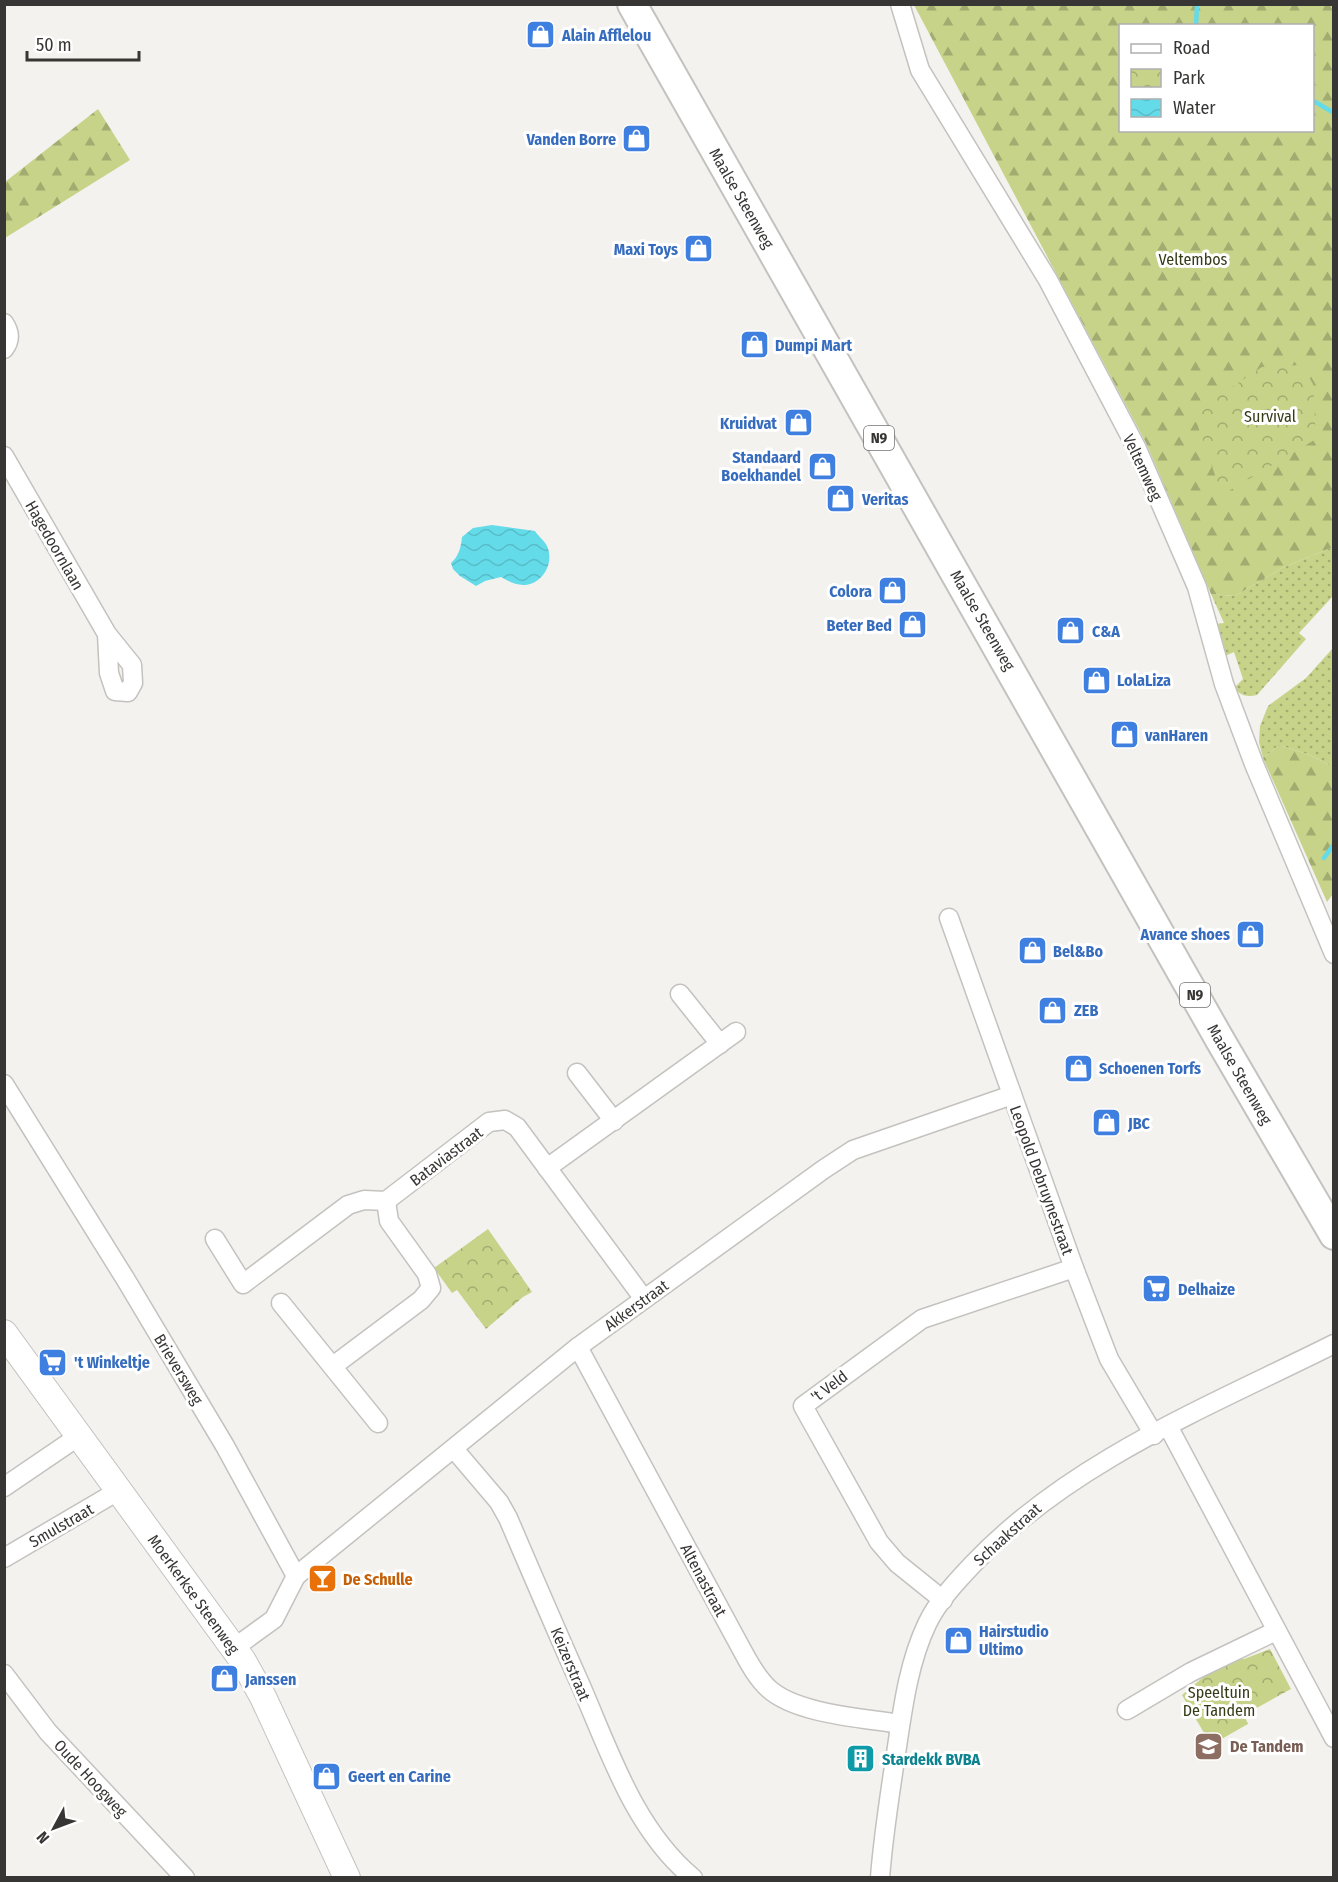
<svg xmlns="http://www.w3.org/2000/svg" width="1338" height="1882" font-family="'Fira Sans Condensed',sans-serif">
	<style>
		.grass { fill: url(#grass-dots) }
		.forest { fill: url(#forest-firs); fill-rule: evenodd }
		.park { fill: url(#park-crowns) }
		.water { fill: url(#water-waves) }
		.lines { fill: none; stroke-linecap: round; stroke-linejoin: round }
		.stream { stroke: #64dbe9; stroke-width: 4.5 }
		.street-casing { stroke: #c4c2bf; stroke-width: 21 }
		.secondary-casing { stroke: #c4c2bf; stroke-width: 28 }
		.primary-casing { stroke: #c4c2bf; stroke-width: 32 }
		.street { stroke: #fff; stroke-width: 18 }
		.secondary { stroke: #fff; stroke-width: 26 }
		.primary { stroke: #fff; stroke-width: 28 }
		.labels { text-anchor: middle; stroke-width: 6; stroke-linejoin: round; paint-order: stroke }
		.shield { fill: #fff; stroke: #737272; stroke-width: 1.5 }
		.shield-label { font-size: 15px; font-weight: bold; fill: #373635 }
		.shop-label { font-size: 16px; font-weight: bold; fill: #366cbe; stroke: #fff; text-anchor: start }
		.street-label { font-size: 16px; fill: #373635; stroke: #fff }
		.park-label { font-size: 16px; fill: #363b17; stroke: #fff }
		.food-label { font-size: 16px; font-weight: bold; fill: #c56008; stroke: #fff; text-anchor: start }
		.education-label { font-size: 16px; font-weight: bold; fill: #785e54; stroke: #fff; text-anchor: start }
		.culture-label { font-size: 16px; font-weight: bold; fill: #0d838f; stroke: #fff; text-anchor: start }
	</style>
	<defs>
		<pattern id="grass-dots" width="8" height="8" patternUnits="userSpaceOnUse" patternTransform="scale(1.5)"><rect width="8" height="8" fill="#c7d388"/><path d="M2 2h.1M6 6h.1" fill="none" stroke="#a2ac70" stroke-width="1.8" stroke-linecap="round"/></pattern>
		<pattern id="forest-firs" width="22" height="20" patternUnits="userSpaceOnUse" patternTransform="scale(1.5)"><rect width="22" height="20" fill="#c7d388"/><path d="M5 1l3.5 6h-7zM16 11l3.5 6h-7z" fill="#a2ac70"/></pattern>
		<pattern id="park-crowns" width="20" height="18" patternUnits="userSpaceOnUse" patternTransform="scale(1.5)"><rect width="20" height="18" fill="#c7d388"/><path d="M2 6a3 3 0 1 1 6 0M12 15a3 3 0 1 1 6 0" fill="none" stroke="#a2ac70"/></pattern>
		<pattern id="water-waves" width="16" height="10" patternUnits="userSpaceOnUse" patternTransform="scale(1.5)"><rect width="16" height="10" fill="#64dbe9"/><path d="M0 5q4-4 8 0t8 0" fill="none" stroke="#57bdc8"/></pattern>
	</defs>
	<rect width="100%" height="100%" fill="#f4f2ef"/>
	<g class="grass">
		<path d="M1333,547V596L1299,633L1306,639L1257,695C1247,697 1241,696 1234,688L1243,679L1234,652L1225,656L1214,624L1224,623L1211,594L1235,596L1282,568Z"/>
		<polygon points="1333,648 1333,762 1329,765 1310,755 1279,745 1263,758 1259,742 1260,726 1268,706 1306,678"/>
	</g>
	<g class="forest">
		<path d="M914,5H1333V547L1282,568L1235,596L1211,594L1146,443ZM1120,26H1312V130H1120Z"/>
		<polygon points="98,109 130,160 5,238 5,182"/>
		<polygon points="1279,745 1310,755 1329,765 1333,762 1333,894 1327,902 1263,758"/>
	</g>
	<g class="park">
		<polygon points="1302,365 1313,384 1316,439 1222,495 1194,415 1213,400 1262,367"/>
		<polygon points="488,1229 532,1292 523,1297 486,1329 457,1290 452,1293 434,1268"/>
		<polygon points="1270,1649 1291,1689 1244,1715 1248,1724 1211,1745 1182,1695 1207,1674 1237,1658 1244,1659"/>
	</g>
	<path class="water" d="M492,525L535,531C538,536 545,541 547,546C555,563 542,585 523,585C515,585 508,581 501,577L485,581L476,586L460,576L453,569L451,563C459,556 461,547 462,537L473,528Z"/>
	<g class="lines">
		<g class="stream">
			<polyline points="1196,26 1197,4"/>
			<polyline points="1312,100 1334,113"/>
			<polyline points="1324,858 1334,844"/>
		</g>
		<defs>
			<g id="street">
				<polyline points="900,4 920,70 1048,280 1137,449 1197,587 1224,684 1254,764 1334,954"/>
				<path d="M4,323C10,332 11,340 4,349"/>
				<polyline points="4,456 107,634 132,665 133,683 128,692 115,691 109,673 107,634"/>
				<polyline points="949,918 1074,1268 1109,1359 1154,1435"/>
				<polyline points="680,994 720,1044"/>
				<polyline points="577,1073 614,1121"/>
				<polyline points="4,1084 126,1280 225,1446 296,1576 274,1619 234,1648"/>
				<polyline points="547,1168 736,1032"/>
				<polyline points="215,1239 243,1284 348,1205 364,1200 386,1201 489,1122 505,1120 517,1127 644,1299"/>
				<polyline points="281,1303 378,1423"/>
				<path d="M578,1347L742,1650C749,1663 757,1678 768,1688C795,1714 864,1718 900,1724"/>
				<polyline points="333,1366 421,1300 431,1288 427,1274 389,1221 386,1201"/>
				<polyline points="1168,1426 1334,1738"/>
				<path d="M454,1449L499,1502L508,1518C532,1574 556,1630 581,1686C610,1753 635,1830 693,1878"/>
				<polyline points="4,1487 79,1436"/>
				<polyline points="4,1558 118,1491"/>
				<polyline points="296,1576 578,1347 824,1169 853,1150 1012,1095"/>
				<polyline points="943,1600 897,1563 879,1542 803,1406 922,1319 1074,1268"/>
				<polyline points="4,1674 48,1732 185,1878"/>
				<polyline points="1127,1710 1191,1672 1276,1631"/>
				<path d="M880,1878C883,1838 889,1799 895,1760C902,1715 907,1666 927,1624C938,1601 957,1581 974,1563C1071,1461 1210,1406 1334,1344"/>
			</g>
			<polyline id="secondary" points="4,1333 243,1661 263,1697 347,1878"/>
			<polyline id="primary" points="632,4 1220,1040 1334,1235"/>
		</defs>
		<use href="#street" class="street-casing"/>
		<use href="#secondary" class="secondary-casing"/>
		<use href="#primary" class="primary-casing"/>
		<use href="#street" class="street"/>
		<use href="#secondary" class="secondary"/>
		<use href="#primary" class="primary"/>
	</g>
	<defs>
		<symbol id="shop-square" viewBox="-11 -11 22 22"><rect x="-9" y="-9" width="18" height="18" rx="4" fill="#3f7fe0" stroke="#fff"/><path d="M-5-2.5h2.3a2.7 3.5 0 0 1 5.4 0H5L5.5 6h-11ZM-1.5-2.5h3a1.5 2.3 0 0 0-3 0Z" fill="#fff"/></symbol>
		<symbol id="supermarket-square" viewBox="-11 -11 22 22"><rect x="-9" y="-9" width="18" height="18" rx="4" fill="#3f7fe0" stroke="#fff"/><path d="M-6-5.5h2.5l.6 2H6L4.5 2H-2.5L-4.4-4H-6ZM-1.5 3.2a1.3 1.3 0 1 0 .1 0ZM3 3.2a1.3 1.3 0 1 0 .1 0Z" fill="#fff"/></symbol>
		<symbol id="bar-square" viewBox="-11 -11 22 22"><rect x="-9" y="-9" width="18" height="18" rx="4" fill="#e8710a" stroke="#fff"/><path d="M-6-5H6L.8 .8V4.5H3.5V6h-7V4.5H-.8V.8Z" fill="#fff"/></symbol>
		<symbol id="school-square" viewBox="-11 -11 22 22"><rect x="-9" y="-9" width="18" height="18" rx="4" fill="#8d6e63" stroke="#fff"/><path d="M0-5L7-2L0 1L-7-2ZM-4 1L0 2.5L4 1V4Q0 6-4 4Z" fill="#fff"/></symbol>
		<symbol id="building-square" viewBox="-11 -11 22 22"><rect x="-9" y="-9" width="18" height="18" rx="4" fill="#0f9aa8" stroke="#fff"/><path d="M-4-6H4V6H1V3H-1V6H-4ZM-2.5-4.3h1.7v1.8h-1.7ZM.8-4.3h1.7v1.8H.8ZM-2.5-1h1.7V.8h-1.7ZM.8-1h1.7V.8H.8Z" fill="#fff"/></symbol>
	</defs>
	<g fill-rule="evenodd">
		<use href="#shop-square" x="524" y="18" width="33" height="33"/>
		<use href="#shop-square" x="620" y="122" width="33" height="33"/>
		<use href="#shop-square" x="682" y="232" width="33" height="33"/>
		<use href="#shop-square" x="738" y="328" width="33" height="33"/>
		<use href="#shop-square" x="782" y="406" width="33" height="33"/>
		<use href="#shop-square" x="806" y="450" width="33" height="33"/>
		<use href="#shop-square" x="824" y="482" width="33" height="33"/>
		<use href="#shop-square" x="876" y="574" width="33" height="33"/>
		<use href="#shop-square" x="896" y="608" width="33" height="33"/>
		<use href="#shop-square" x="1054" y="614" width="33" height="33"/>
		<use href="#shop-square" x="1080" y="664" width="33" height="33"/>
		<use href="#shop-square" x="1108" y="718" width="33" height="33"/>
		<use href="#shop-square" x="1234" y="918" width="33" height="33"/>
		<use href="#shop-square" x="1016" y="934" width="33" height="33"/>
		<use href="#shop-square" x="1036" y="994" width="33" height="33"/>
		<use href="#shop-square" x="1062" y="1052" width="33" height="33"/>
		<use href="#shop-square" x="1090" y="1106" width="33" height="33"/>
		<use href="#supermarket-square" x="1140" y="1272" width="33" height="33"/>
		<use href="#supermarket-square" x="36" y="1346" width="33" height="33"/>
		<use href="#bar-square" x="306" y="1562" width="33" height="33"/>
		<use href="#shop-square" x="942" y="1624" width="33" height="33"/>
		<use href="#shop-square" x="208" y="1662" width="33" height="33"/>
		<use href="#school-square" x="1192" y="1730" width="33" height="33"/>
		<use href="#building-square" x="844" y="1742" width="33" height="33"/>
		<use href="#shop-square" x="310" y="1760" width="33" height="33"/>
	</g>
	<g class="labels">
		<g class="shield">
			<rect x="864" y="426" width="30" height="24" rx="4.5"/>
			<rect x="1180" y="983" width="30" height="24" rx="4.5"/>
		</g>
		<g class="shield-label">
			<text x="879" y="443">N9</text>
			<text x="1195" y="1000">N9</text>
		</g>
		<g class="shop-label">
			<text x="562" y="41">Alain Afflelou</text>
			<text x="616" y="145" text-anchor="end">Vanden Borre</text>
			<text x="678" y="255" text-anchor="end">Maxi Toys</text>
			<text x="775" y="351">Dumpi Mart</text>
			<text x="777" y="429" text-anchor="end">Kruidvat</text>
			<text x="801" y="463" text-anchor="end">Standaard<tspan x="801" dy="18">Boekhandel</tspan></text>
			<text x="862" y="505">Veritas</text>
			<text x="872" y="597" text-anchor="end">Colora</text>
			<text x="892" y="631" text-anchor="end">Beter Bed</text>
			<text x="1092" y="637">C&amp;A</text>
			<text x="1117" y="686">LolaLiza</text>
			<text x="1145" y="741">vanHaren</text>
			<text x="1230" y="940" text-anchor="end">Avance shoes</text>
			<text x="1053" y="957">Bel&amp;Bo</text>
			<text x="1074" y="1016">ZEB</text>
			<text x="1099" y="1074">Schoenen Torfs</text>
			<text x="1128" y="1129">JBC</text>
			<text x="1178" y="1295">Delhaize</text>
			<text x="74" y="1368">'t Winkeltje</text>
			<text x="979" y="1637">Hairstudio<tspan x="979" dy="18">Ultimo</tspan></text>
			<text x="245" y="1685">Janssen</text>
			<text x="348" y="1782">Geert en Carine</text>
		</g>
		<g class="street-label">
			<text transform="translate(742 198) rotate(60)" y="6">Maalse Steenweg</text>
			<text transform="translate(1143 467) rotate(65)" y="6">Veltemweg</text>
			<text transform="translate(55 545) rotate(60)" y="6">Hagedoornlaan</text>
			<text transform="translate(983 620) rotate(60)" y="6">Maalse Steenweg</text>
			<text transform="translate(1240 1074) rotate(60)" y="6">Maalse Steenweg</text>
			<text transform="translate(446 1156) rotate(-37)" y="6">Bataviastraat</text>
			<text transform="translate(1042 1180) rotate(70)" y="6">Leopold Debruynestraat</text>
			<text transform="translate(636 1305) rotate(-36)" y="6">Akkerstraat</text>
			<text transform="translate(179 1369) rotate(59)" y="6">Brieversweg</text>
			<text transform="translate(829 1386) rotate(-37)" y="6">'t Veld</text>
			<text transform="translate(61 1525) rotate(-30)" y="6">Smulstraat</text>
			<text transform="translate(1007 1534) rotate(-42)" y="6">Schaakstraat</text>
			<text transform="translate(704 1580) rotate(62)" y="6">Altenastraat</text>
			<text transform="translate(194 1594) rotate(54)" y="6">Moerkerkse Steenweg</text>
			<text transform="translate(571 1664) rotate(67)" y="6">Keizerstraat</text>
			<text transform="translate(91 1778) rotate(47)" y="6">Oude Hoogweg</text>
		</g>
		<g class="park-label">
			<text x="1193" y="265">Veltembos</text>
			<text x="1270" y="422">Survival</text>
			<text x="1219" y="1698">Speeltuin<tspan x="1219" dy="18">De Tandem</tspan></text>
		</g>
		<g class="food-label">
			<text x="343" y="1585">De Schulle</text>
		</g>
		<g class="education-label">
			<text x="1230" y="1752">De Tandem</text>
		</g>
		<g class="culture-label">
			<text x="882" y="1765">Stardekk BVBA</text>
		</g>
	</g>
	<rect width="1338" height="1882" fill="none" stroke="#373635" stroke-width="12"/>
	<rect x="1119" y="24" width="195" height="108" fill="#ffffff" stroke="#afafae" stroke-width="1.5"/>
	<rect x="1131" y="44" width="30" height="9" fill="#ffffff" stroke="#afafae" stroke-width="1.5"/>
	<text x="1173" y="54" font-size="18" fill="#373635">Road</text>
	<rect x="1131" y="69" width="30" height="18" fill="url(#park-crowns)" stroke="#afafae" stroke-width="1.5"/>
	<text x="1173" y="84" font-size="18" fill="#373635">Park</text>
	<rect x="1131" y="99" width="30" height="18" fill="url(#water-waves)" stroke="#afafae" stroke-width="1.5"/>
	<text x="1173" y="114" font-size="18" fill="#373635">Water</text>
	<g transform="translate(54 1828) rotate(229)" stroke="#ffffff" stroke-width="4.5" paint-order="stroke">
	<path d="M0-4.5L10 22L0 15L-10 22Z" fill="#373635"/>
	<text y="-9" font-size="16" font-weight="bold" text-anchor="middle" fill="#373635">N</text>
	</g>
	<path d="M27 51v9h112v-9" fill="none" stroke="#373635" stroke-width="3"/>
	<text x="36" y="51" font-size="18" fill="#373635" stroke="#ffffff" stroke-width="4.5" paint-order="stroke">50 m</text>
</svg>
